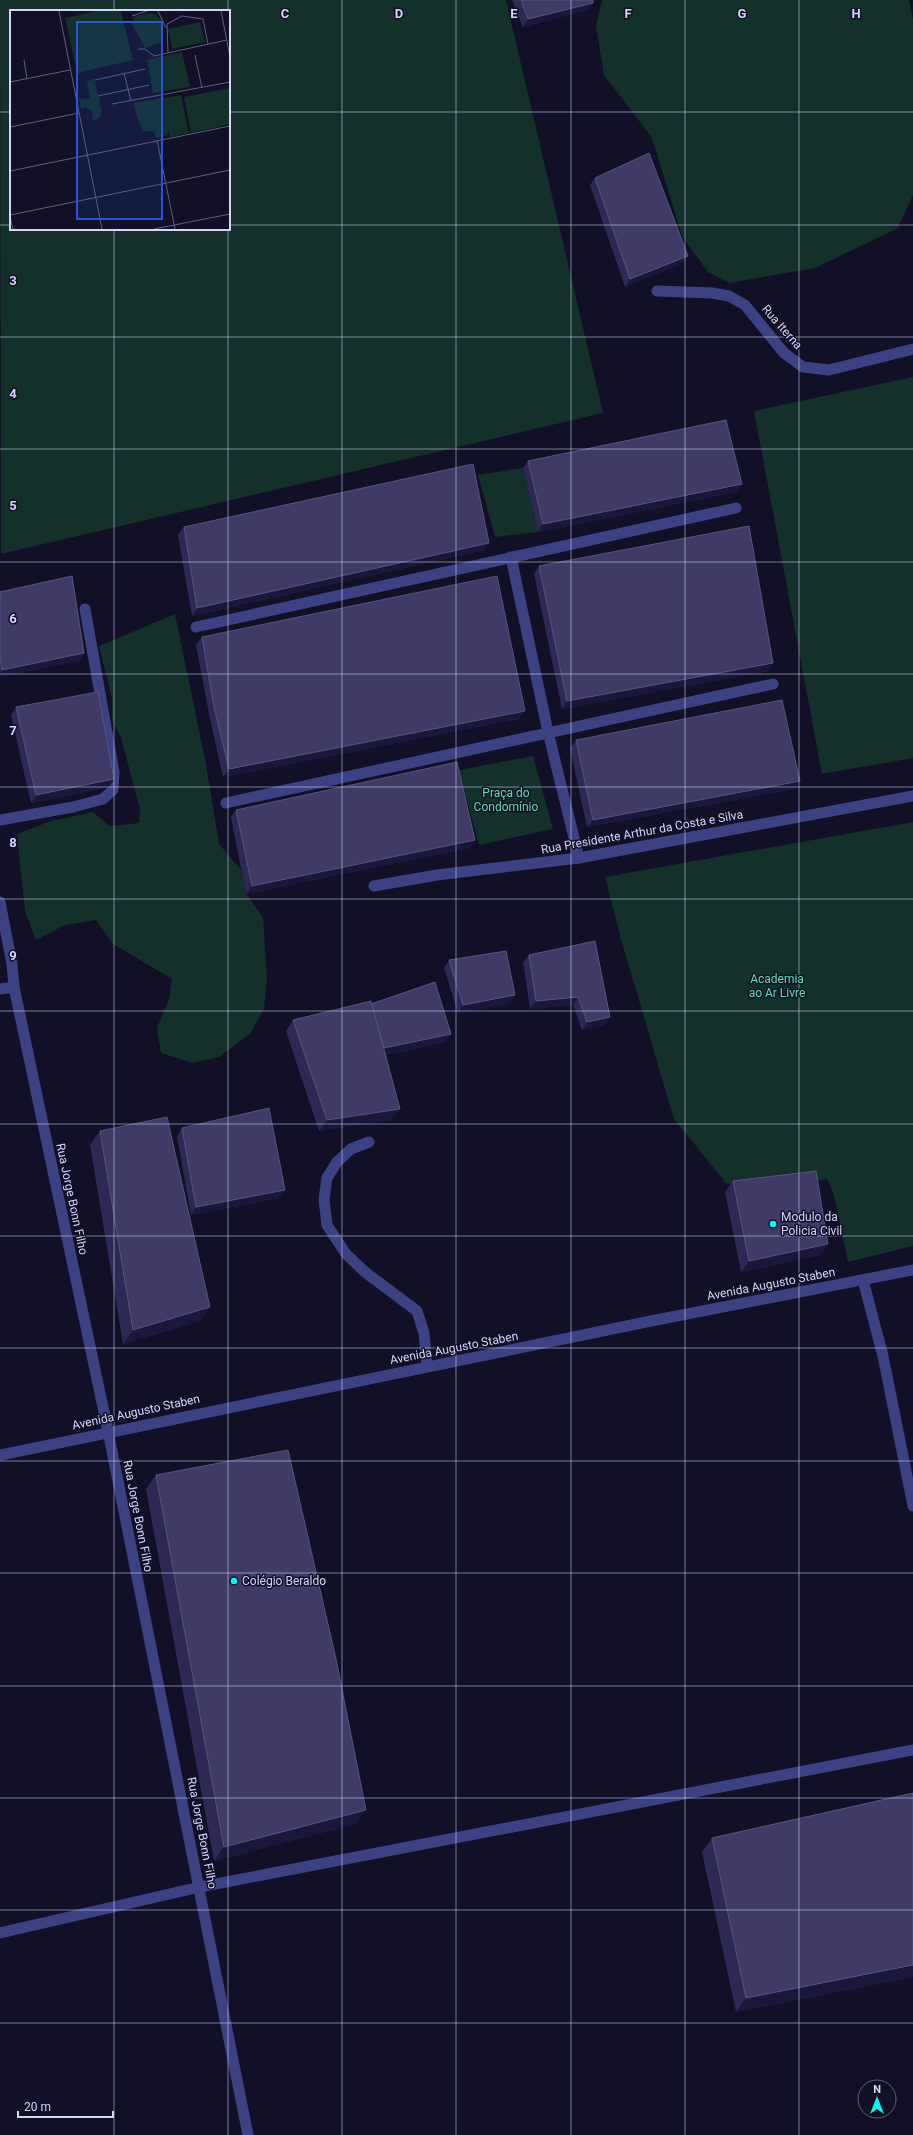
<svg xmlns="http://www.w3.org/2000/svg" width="913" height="2135" font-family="Roboto,sans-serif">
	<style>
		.green { fill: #13302b; fill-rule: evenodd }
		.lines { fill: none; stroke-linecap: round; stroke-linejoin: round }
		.service { stroke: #3c4184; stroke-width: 11 }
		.minor { stroke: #3c4184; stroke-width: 11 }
		.wall { fill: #2d2954 }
		.shaded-wall { fill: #1a173a }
		.building { fill: #3f3b66; stroke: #56547e }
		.grid { fill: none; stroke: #d5d5fe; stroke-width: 1; stroke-opacity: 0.55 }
		.poi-dot { fill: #05faf6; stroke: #111026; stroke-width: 1.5 }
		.labels { text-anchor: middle; stroke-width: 3; stroke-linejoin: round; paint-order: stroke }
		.street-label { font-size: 12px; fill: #d5d5fe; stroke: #111026 }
		.park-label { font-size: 12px; fill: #62deb0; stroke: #111026 }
		.poi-label { font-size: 12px; fill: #d5d5fe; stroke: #111026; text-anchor: start }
		.inset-road { fill: none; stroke: #5f5f7c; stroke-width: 1 }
		.view { fill: #2655da; fill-opacity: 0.15; stroke: #2655da; stroke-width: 2 }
		.inset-edge { fill: none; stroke: #d5d5fe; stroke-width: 2 }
		.grid-label { font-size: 13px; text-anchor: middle; font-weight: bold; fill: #d5d5fe; stroke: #111026; stroke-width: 3; stroke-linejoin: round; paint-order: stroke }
	</style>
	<rect width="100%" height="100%" fill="#111026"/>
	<g class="green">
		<path d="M0,0H506L603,413L1,554ZM11,11H229V229H11Z"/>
		<polygon points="602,0 909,0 913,20 913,195 898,228 815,268 729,283 708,272 682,236 652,138 604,75 596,26"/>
		<polygon points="913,377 913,758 822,774 754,411"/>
		<polygon points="523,468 538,532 495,537 478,475"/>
		<polygon points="175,614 206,764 219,844 241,870 246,894 263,917 267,980 264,1009 250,1034 219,1057 192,1063 161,1053 157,1028 169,999 172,979 113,944 96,920 65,925 36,940 25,911 17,834 51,821 93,812 110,826 139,823 140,809 121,738 112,720 112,698 99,646"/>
		<polygon points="533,756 553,829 479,845 459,770"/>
		<polygon points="913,822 913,1246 848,1262 834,1195 827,1179 763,1188 726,1183 674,1119 621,939 605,877"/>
	</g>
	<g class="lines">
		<g class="service">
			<polyline points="0,820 73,807 103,799 113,790 114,772 85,609"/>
			<polyline points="369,1142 351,1149 337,1162 327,1178 324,1199 327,1225 346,1254 365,1272 417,1311 424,1333 427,1366"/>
		</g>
		<g class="minor">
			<polyline points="657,291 712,293 729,296 745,305 784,353 803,367 829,370 913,349"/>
			<polyline points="511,557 548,732 579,858"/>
			<polyline points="196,627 736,508"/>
			<polyline points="226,803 773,684"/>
			<polyline points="374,886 437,875 579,858 913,796"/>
			<polyline points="0,902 12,964 14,987 108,1431 248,2135"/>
			<polyline points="0,989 14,987"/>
			<polyline points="863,1280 883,1356 913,1506"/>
			<polyline points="0,1455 656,1320 913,1270"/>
			<polyline points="0,1933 200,1887 913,1750"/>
		</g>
	</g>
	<g class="wall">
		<polygon points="512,0 593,0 593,3 588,10 523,27"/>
		<polygon points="595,178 682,264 625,287 590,185"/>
		<polygon points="528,461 742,484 736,492 538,532 523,468"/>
		<polygon points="184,527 484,550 192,616 178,535"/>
		<polygon points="539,566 773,663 768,671 562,709 534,574"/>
		<polygon points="0,592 84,653 79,661 0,677"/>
		<polygon points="202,637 519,719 223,777 209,714 196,645"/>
		<polygon points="16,707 114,779 109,787 31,803 11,715"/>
		<polygon points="576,740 795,789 587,827 570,748"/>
		<polygon points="236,810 475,840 469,848 246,894 231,817"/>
		<polygon points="595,941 605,1025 582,1030 573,1005 530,1009 523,962 529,955"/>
		<polygon points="449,960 515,995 510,1003 458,1013 444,968"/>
		<polygon points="371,1004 445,1042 385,1055 392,1120 319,1131 286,1031 293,1020"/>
		<polygon points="182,1128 279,1198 191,1215 177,1136"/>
		<polygon points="100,1131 210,1307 200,1321 123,1344 90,1145"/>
		<polygon points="733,1181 828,1244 820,1255 741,1272 725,1192"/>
		<polygon points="156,1475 356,1824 214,1861 146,1489"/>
		<polygon points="913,1793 913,1977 736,2012 702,1852 712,1838"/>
	</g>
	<g class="shaded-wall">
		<polygon points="593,3 588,10 523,27 528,19"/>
		<polygon points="688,256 682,264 625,287 630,279"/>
		<polygon points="742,484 736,492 538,532 543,524"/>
		<polygon points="489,543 484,550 192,616 197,608"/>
		<polygon points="84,653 79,661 0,677 0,673 2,670"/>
		<polygon points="773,663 768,671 562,709 567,701"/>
		<polygon points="525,711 519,719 223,777 229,769"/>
		<polygon points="114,779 109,787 31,803 36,795"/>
		<polygon points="800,781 795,789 587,827 593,820"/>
		<polygon points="475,840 469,848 246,894 252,886"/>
		<polygon points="515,995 510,1003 458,1013 463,1005"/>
		<polygon points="578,997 573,1005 530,1009 536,1001"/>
		<polygon points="610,1017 605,1025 582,1030 587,1022"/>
		<polygon points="451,1034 445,1042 374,1057 379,1049"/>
		<polygon points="400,1109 392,1120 319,1131 327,1120"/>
		<polygon points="285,1190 279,1198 191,1215 196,1207"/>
		<polygon points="828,1244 820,1255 741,1272 749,1261"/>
		<polygon points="210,1307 200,1321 123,1344 133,1330"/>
		<polygon points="366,1810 356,1824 214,1861 224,1847"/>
		<polygon points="913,1965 913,1977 736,2012 746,1998"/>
	</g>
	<g class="building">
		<polygon points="521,0 593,0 593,3 528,19"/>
		<polygon points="649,153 688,256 630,279 595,178"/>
		<polygon points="726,420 742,484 543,524 528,461"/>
		<polygon points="473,464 489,543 197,608 184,527"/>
		<polygon points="749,526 773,663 567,701 539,566"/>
		<polygon points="72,576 84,653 2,670 0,658 0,592"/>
		<polygon points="497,576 525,711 229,769 214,707 202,637"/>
		<polygon points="98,692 114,779 36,795 16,707"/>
		<polygon points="782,700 800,781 593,820 576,740"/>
		<polygon points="457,762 475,840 252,886 236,810"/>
		<polygon points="595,941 610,1017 587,1022 578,997 536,1001 529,955"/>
		<polygon points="506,951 515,995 463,1005 449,960"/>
		<polygon points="435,982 451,1034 384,1048 371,1004"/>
		<polygon points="371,1001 400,1109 327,1120 293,1020"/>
		<polygon points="269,1108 285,1190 196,1207 182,1128"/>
		<polygon points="167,1117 210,1307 133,1330 100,1131"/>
		<polygon points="816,1171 828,1244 749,1261 733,1181"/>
		<polygon points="288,1450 336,1659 366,1810 224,1847 156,1475"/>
		<polygon points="913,1793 913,1965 746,1998 712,1838"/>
	</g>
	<path class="grid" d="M114,0V11M228,0V11M342,0V2135M456,0V2135M571,0V2135M685,0V2135M799,0V2135M0,112H11M229,112H913M0,225H11M229,225H913M114,229V2135M228,229V2135M0,337H913M0,449H913M0,562H913M0,674H913M0,787H913M0,899H913M0,1011H913M0,1124H913M0,1236H913M0,1348H913M0,1461H913M0,1573H913M0,1686H913M0,1798H913M0,1910H913M0,2023H913"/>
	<g class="poi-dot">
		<circle cx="773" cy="1224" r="4"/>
		<circle cx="234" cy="1581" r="4"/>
	</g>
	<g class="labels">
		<g class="street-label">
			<text transform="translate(782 327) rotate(49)" y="4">Rua Iterna</text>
			<text transform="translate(642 832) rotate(-10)" y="4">Rua Presidente Arthur da Costa e Silva</text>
			<text transform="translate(72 1199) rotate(78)" y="4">Rua Jorge Bonn Filho</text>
			<text transform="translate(771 1284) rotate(-11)" y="4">Avenida Augusto Staben</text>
			<text transform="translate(454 1348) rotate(-11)" y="4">Avenida Augusto Staben</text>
			<text transform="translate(136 1412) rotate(-12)" y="4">Avenida Augusto Staben</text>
			<text transform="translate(138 1516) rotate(79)" y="4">Rua Jorge Bonn Filho</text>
			<text transform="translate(202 1833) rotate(79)" y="4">Rua Jorge Bonn Filho</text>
		</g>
		<g class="park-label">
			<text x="506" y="797">Praça do<tspan x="506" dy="14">Condomínio</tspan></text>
			<text x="777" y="983">Academia<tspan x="777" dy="14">ao Ar Livre</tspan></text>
		</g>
		<g class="poi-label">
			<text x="781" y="1221">Modulo da<tspan x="781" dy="14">Policia Civil</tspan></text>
			<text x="242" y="1585">Colégio Beraldo</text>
		</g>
	</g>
	<g transform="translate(10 10)">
		<rect width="220" height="220" fill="#111026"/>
		<path d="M88,1H111L123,50L67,63L55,8ZM138,3L145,4L151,10L153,27L150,33L135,38L122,14L125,6ZM190,12L195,32L162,39L158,19ZM172,42L180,77L143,83L137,50ZM84,69L92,102L90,107L85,110L82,109L83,102L76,97L71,99L69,89L80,88L77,71ZM220,78V114L181,123L174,87ZM171,85L179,123L160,127L158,120V125L146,128L144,121H134L130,115L123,93Z" fill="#13302b"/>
		<path class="inset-road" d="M49,1L92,219M148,1L156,18M211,1L220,47M122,6L137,1M128,39H135L144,46L217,30M158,42L157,14L172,6L193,9L198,34M185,45L192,78M14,50L17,69M114,63L121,91M85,70L135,59M0,72L60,60M88,86L139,75M102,94L220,72M0,117L69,103M147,130L165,219M0,161L220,116M0,205L220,160M0,206L3,219M144,219L220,204"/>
		<path class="view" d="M67,12H152V209H67Z"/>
		<rect width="220" height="220" class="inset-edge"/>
	</g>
	<g class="grid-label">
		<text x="285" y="18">C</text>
		<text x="399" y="18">D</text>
		<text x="514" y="18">E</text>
		<text x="628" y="18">F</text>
		<text x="742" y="18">G</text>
		<text x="856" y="18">H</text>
		<text x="13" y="285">3</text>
		<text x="13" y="398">4</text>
		<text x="13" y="510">5</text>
		<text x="13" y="623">6</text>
		<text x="13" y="735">7</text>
		<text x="13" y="847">8</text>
		<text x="13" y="960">9</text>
	</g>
	<g transform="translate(877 2099)"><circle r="19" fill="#111026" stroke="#5f5f7c"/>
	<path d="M0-3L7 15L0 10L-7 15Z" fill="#05faf6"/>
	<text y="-6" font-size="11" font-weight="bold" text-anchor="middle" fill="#d5d5fe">N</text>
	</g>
	<path d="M18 2111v6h95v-6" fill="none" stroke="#d5d5fe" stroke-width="2"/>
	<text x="24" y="2111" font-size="12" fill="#d5d5fe" stroke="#111026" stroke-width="3" paint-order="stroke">20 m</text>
</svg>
